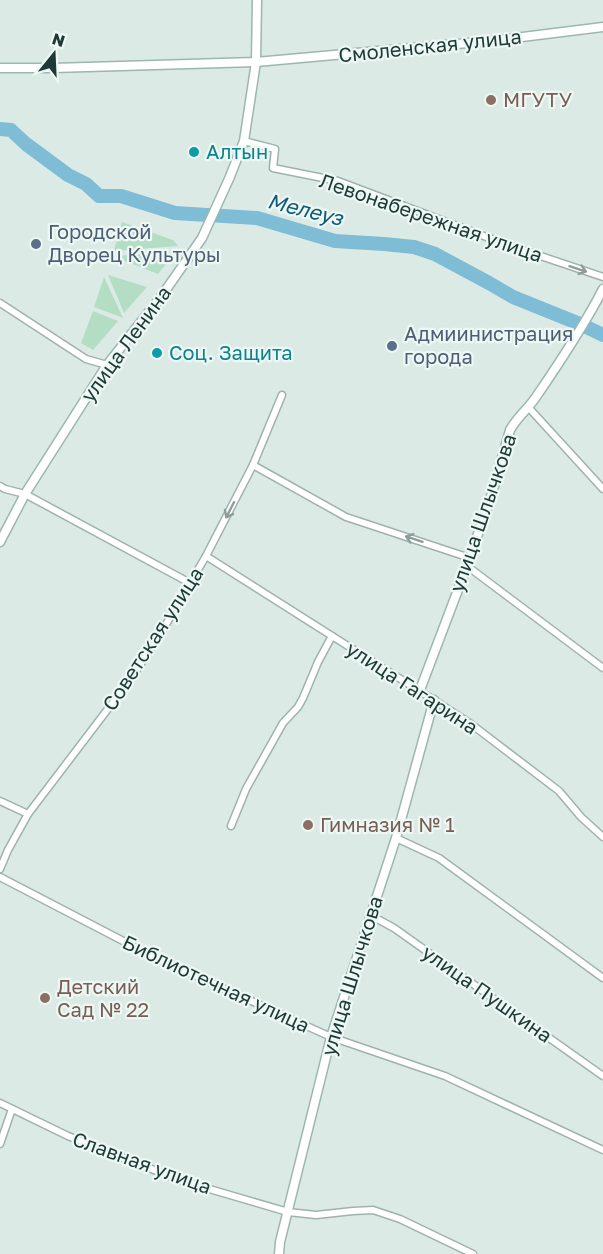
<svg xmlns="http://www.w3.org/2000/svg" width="603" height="1254" font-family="'Golos Text',sans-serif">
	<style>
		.green { fill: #b3dec4 }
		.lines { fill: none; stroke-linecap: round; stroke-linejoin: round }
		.river { stroke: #7fbcd5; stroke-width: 14 }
		.street-casing { stroke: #9fb2ae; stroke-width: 9 }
		.secondary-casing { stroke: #9bb7b0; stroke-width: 11 }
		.street { stroke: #fff; stroke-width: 6 }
		.secondary { stroke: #fff; stroke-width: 8 }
		.oneway { stroke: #8e9c9a }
		.education-dot { fill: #8d6e63; stroke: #edf7f3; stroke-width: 2 }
		.culture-dot { fill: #0f9aa8; stroke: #edf7f3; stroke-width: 2 }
		.service-dot { fill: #5c6f8a; stroke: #edf7f3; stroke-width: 2 }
		.labels { text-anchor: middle; stroke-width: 4.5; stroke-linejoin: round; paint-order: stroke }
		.street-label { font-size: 20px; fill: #1d3a36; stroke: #edf7f3 }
		.education-label { font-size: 20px; fill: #785e54; stroke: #edf7f3; text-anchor: start }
		.culture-label { font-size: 20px; fill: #0d838f; stroke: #edf7f3; text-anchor: start }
		.service-label { font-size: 20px; fill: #4e5e75; stroke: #edf7f3; text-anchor: start }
		.water-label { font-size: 21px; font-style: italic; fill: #145b7a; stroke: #edf7f3 }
	</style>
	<rect width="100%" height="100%" fill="#dceae6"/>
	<g class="green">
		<polygon points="122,222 173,240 178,246 114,251"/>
		<polygon points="176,252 158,274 120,259 116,256"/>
		<polygon points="108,275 147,287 124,313"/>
		<polygon points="104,277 123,318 94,307"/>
		<polygon points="93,311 118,321 93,350 81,343"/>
	</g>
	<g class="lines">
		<polyline class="river" points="0,129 11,130 26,144 68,175 86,184 99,196 121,196 175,213 257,218 335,241 384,244 414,247 435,254 489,283 513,297 580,324 603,335"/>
		<defs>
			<g id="street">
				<polyline points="244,141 275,149 273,168 338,181 505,244 603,277"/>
				<polyline points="0,303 86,359 107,365"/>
				<polyline points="529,408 603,489"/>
				<polyline points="253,465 346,517 470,558"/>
				<polyline points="0,486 5,489 25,494 190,583"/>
				<polyline points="206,556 332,636 434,700 471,724 559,791 581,817 603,837"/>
				<polyline points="467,566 603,668"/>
				<polyline points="0,801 28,814"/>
				<polyline points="231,826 246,789 283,723 298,707 303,698 318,662 332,636"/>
				<polyline points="396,838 439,858 603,978"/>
				<polyline points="0,869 8,850 28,814 130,680 158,638 206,556 253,465 282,395"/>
				<polyline points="0,877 152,956 331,1037 445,1076 603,1150"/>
				<polyline points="370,915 394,928 603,1076"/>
				<polyline points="0,1103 68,1136 182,1181 288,1212 316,1215 353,1211 373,1210 400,1219 473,1254"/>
				<polyline points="0,1144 12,1109"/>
			</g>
			<g id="secondary">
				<polyline points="0,68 53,68 256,62 490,41 603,27"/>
				<polyline points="0,542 25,494 107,365 163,294 202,238 229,179 244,141 256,62 257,0"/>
				<path d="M420,690L467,566L492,493L510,430C517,417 528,409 536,397C560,362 584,326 603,289"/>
				<polyline points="279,1254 280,1242 331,1037 396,838 434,700"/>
			</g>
		</defs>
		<use href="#street" class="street-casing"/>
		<use href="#secondary" class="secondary-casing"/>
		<use href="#street" class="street"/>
		<use href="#secondary" class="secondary"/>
	</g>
	<defs><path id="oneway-shaft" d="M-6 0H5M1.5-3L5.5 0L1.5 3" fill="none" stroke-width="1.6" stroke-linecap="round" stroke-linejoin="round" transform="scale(1.5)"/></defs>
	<g class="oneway">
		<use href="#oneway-shaft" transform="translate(578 269) rotate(18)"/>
		<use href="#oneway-shaft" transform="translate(230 510) rotate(117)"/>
		<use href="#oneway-shaft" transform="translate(414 539) rotate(-162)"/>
	</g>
	<g class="education-dot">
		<circle cx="491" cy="100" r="6"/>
		<circle cx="308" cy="825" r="6"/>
		<circle cx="45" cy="998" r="6"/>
	</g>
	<g class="culture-dot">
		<circle cx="194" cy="152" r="6"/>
		<circle cx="157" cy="353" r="6"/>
	</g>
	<g class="service-dot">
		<circle cx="36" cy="244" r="6"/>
		<circle cx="392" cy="346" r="6"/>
	</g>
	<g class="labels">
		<g class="street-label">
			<text transform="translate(430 46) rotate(-6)" y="7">Смоленская улица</text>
			<text transform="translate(431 218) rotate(19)" y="7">Левонабережная улица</text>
			<text transform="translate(126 344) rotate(-54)" y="7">улица Ленина</text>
			<text transform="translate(483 513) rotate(-71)" y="7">улица Шлычкова</text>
			<text transform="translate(153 639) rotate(-57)" y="7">Советская улица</text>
			<text transform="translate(412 688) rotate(33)" y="7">улица Гагарина</text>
			<text transform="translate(352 976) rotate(-73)" y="7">улица Шлычкова</text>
			<text transform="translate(216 984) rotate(25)" y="7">Библиотечная улица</text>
			<text transform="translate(487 994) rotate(35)" y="7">улица Пушкина</text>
			<text transform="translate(142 1163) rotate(20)" y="7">Славная улица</text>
		</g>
		<g class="education-label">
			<text x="503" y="107">МГУТУ</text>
			<text x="320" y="832">Гимназия № 1</text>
			<text x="57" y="994">Детский<tspan x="57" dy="23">Сад № 22</tspan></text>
		</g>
		<g class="culture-label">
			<text x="206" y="159">Алтын</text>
			<text x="169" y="360">Соц. Защита</text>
		</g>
		<g class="service-label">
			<text x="48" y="239">Городской<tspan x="48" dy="23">Дворец Культуры</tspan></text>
			<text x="404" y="341">Адмиинистрация<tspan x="404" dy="23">города</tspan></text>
		</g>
		<g class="water-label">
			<text transform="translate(305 210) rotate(14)" y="7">Мелеуз</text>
		</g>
	</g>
	<g transform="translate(54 54) rotate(18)" stroke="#edf7f3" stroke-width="4.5" paint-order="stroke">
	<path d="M0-4.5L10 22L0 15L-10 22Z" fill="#1d3a36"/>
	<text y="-9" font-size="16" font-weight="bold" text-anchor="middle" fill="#1d3a36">N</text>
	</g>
</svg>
